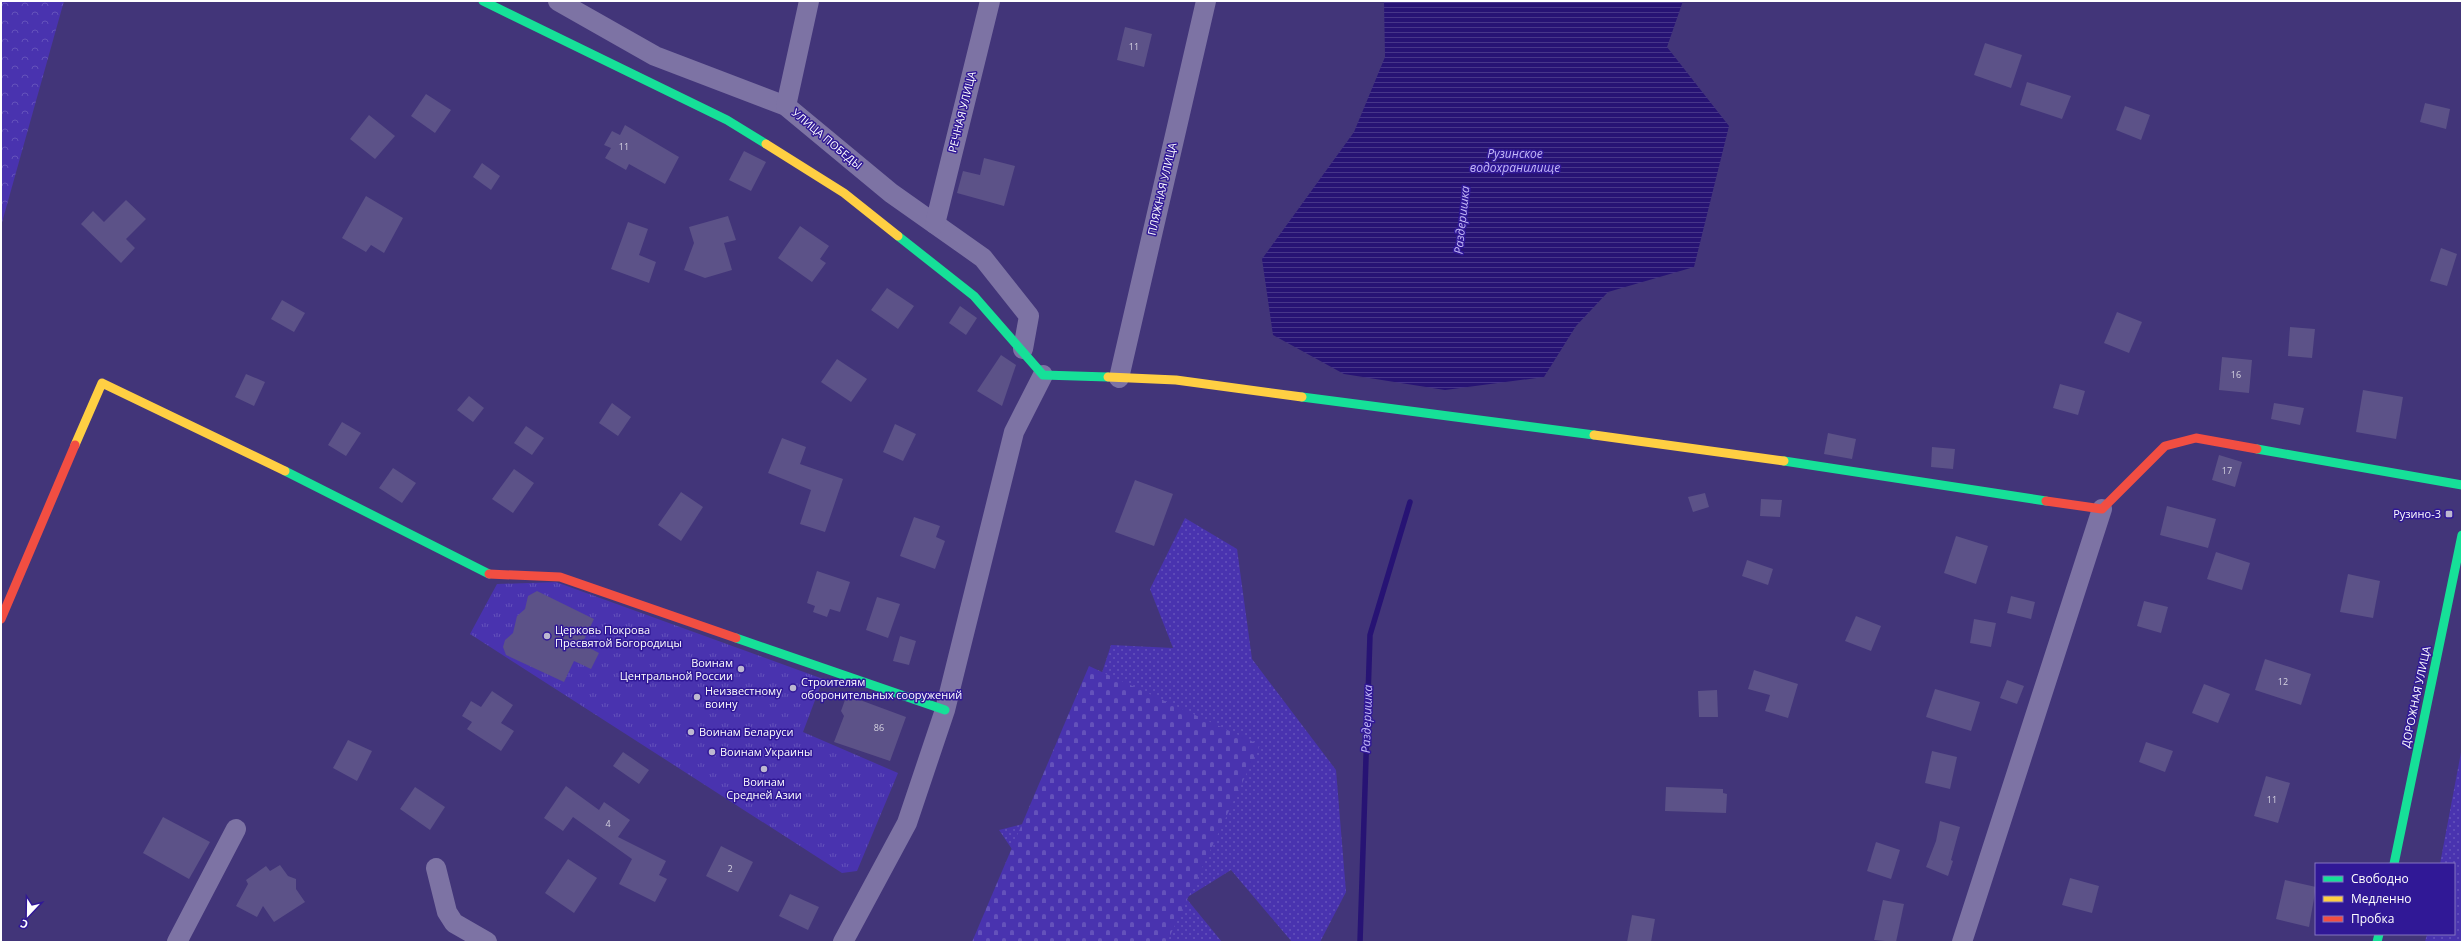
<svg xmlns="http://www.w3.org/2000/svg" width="2463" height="943" font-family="'Open Sans',sans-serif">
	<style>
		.grass { fill: url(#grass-dots) }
		.forest { fill: url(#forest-crowns) }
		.cemetery { fill: url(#cemetery-stones) }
		.park { fill: url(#park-tufts) }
		.water { fill: url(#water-rules) }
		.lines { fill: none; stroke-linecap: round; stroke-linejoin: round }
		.stream { stroke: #271374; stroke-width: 5.5 }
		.building { fill: #5c5288 }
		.street { stroke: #7d73a4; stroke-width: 20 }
		.fast { stroke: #16e098; stroke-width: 9 }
		.slow { stroke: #ffcf43; stroke-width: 9 }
		.jam { stroke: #f24e42; stroke-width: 9 }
		.poi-dot { fill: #bdb8d0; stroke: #301896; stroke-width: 1.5 }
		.labels { text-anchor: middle; stroke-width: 3; stroke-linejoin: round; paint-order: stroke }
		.number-label { font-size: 9px; fill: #d6d4e1 }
		.street-label { font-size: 11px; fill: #fff; stroke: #301896 }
		.poi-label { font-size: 11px; fill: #fff; stroke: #301896; text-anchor: start }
		.water-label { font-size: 12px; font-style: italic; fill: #c2b7f7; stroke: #301896 }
	</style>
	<defs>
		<pattern id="grass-dots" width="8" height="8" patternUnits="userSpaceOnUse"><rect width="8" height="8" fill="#4933af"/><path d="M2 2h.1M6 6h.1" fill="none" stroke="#6452bb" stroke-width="1.8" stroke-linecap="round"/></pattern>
		<pattern id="forest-crowns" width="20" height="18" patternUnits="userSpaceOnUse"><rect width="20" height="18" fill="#4933af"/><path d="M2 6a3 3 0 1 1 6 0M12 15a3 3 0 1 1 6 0" fill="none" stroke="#6452bb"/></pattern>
		<pattern id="cemetery-stones" width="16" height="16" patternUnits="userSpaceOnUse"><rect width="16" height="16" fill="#4933af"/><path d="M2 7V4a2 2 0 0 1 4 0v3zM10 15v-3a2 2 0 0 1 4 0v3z" fill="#6452bb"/></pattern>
		<pattern id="park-tufts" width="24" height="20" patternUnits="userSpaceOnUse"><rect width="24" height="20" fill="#4933af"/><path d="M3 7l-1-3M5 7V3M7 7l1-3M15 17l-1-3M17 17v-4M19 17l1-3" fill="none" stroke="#6452bb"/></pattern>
		<pattern id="water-rules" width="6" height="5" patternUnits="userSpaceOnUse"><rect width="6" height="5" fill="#271374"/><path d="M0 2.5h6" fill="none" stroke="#473689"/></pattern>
	</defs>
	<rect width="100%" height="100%" fill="#423579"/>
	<g class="grass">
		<polygon points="1185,518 1237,549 1252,659 1336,770 1346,892 1320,942 1292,942 1231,870 1186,898 1222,942 990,942 1035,883 999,830 1122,799 1082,734 1111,645 1173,648 1150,589"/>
		<polygon points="2462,747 2462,942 2425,942 2427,934 2454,934 2454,864 2440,864"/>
	</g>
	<polygon class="forest" points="1,1 64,1 1,226"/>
	<polygon class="cemetery" points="1089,666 1260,745 1167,942 972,942"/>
	<polygon class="park" points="556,582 823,679 803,732 898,773 857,871 842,873 470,634 497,584"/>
	<polygon class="water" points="1384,1 1683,1 1667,47 1729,126 1694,267 1608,292 1576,326 1544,377 1445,390 1344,374 1273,335 1262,259 1354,132 1385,57"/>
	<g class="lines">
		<polyline class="stream" points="1360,942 1370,635 1410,502"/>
	</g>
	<g class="building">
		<polygon points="1125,27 1152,34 1144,67 1117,60"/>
		<polygon points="1985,43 2022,55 2011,88 1974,75"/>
		<polygon points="2027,82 2071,96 2062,119 2020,105"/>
		<polygon points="426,94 451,110 435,133 411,116"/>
		<polygon points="2425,103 2450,109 2446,129 2420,122"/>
		<polygon points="2125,106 2150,115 2141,140 2116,130"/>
		<polygon points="369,115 395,136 375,159 350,139"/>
		<polygon points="625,125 679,157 665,184 629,164 626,170 605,158 611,148 604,145 612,131 620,135"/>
		<polygon points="744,151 766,162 751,191 729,180"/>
		<polygon points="984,158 1015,166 1004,206 957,193 963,171 980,175"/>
		<polygon points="482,163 500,176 491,190 473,177"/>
		<polygon points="366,196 403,218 384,253 371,245 366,252 342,238"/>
		<polygon points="126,200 146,219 126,239 135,248 121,263 81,224 93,211 104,222"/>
		<polygon points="728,216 736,240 724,243 732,270 705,278 684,270 694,243 689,227"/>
		<polygon points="628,222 648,229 639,255 656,262 649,283 611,269"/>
		<polygon points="800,226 829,246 820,259 826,263 812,282 778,258"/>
		<polygon points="2441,248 2457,254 2447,286 2430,281"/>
		<polygon points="887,288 914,306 898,329 871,310"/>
		<polygon points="282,300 305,313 294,332 271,319"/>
		<polygon points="960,306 977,318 966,335 949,323"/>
		<polygon points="2117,312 2142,322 2129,353 2104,343"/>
		<polygon points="2290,327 2315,329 2312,358 2288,356"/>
		<polygon points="1001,355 1016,365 1002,406 977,391"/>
		<polygon points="2222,357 2252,360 2249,393 2219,390"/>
		<polygon points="837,359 867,379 851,402 821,382"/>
		<polygon points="246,374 265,382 254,406 235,397"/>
		<polygon points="2060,384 2085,391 2078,415 2053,408"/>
		<polygon points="2363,390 2403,397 2396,439 2356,432"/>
		<polygon points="469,396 484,408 473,422 457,410"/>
		<polygon points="612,403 631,417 618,436 599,423"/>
		<polygon points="2274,403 2304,408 2300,425 2271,419"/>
		<polygon points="342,422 361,433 346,456 328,445"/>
		<polygon points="895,424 916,434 903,461 883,452"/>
		<polygon points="526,426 544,438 532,455 514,443"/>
		<polygon points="1828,433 1856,439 1852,459 1824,454"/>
		<polygon points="782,438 806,447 800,464 843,479 825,532 800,524 811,490 768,473"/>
		<polygon points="1932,447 1955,449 1953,469 1931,467"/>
		<polygon points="2219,455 2242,462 2235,487 2212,480"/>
		<polygon points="393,468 416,483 402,503 379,488"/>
		<polygon points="514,469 534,483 513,513 492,499"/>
		<polygon points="1135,480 1173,494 1154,546 1115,532"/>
		<polygon points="681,492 703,507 681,541 658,525"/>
		<polygon points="1705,493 1709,507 1693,512 1688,497"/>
		<polygon points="1761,499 1782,500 1780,517 1760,516"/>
		<polygon points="2167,506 2216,519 2208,548 2160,535"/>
		<polygon points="914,517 940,526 936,537 945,541 935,569 900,556"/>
		<polygon points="1956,536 1988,546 1976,584 1944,573"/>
		<polygon points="2216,552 2250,563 2242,590 2207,579"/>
		<polygon points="1747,560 1773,569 1768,585 1742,576"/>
		<polygon points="817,571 850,582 840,612 830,609 827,617 813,612 815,606 807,603"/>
		<polygon points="2348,574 2380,581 2373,618 2340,612"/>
		<polygon points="537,591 594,619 582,644 599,653 591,669 574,661 564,682 506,655 503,647 505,640 513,633 517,616 525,609 528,596"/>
		<polygon points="2011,596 2035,602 2031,619 2007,613"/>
		<polygon points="877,597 900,604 888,638 866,630"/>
		<polygon points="2144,601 2168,607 2161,633 2137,626"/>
		<polygon points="1856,616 1881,626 1871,651 1845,641"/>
		<polygon points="1974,619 1996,623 1991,647 1970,643"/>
		<polygon points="900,636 916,641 909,665 893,661"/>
		<polygon points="2265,659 2311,674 2301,705 2255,690"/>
		<polygon points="1754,670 1798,684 1788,718 1765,711 1770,695 1748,689"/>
		<polygon points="2007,680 2024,686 2017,704 2000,698"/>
		<polygon points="2204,684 2230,694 2218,723 2192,713"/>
		<polygon points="1935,689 1980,702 1971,731 1926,717"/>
		<polygon points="1717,690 1718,717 1699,717 1698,691"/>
		<polygon points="492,691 513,705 501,723 514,731 501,751 467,729 472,722 462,716 471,701 481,707"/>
		<polygon points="852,697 906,717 890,761 834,742 844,716 841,711 845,700"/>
		<polygon points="348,740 372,751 357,781 333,768"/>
		<polygon points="2146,742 2173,751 2165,772 2139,762"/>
		<polygon points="1932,751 1957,757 1950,789 1925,783"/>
		<polygon points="623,752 649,770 639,784 613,766"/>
		<polygon points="2266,776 2290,783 2278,823 2254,816"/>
		<polygon points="566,786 599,810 604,802 630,820 618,837 666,861 659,875 667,879 655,902 619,884 632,859 573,817 563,831 544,818"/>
		<polygon points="415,787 445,807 430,830 400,809"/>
		<polygon points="1666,787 1723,789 1723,793 1727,794 1726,813 1665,811"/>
		<polygon points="163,817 210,842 189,879 143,853"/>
		<polygon points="1940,821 1960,827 1951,860 1953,861 1948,876 1926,867 1936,841"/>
		<polygon points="1876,842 1900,850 1891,879 1867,871"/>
		<polygon points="721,846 753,862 738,892 706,876"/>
		<polygon points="568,859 597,878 574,913 545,893"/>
		<polygon points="280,865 288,876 296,879 296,889 305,902 274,922 263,906 257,917 236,906 248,884 246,880 266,866 270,871"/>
		<polygon points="2070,878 2099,886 2092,913 2062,905"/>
		<polygon points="2285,880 2316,887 2309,927 2276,919"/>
		<polygon points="790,894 819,907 808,930 779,916"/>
		<polygon points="1883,900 1904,904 1896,942 1874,940"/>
		<polygon points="1632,915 1655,919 1651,942 1627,942"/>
	</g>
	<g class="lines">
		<g class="street">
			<polyline points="558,1 655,56 786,106 891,193 983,258 1029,316 1023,349"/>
			<polyline points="786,106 809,1"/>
			<polyline points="935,224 990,1"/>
			<polyline points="1119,378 1206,1"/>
			<polyline points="436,868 447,912 454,923 487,942"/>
			<polyline points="177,942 236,829"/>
			<polyline points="843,942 907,823 945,710 1014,432 1043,375"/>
			<polyline points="1962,942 2102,509"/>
		</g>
		<g class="fast">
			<polyline points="483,1 727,120 766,144"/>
			<polyline points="898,236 974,296 1043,375 1108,377"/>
			<polyline points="1302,397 1594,435"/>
			<polyline points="2257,449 2462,485"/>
			<polyline points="1784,461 2046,501"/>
			<polyline points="285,471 489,574"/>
			<polyline points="736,638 945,710"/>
			<polyline points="2394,864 2462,535"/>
			<polyline points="2377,942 2379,934"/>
		</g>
		<g class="slow">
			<polyline points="766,144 844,193 898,236"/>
			<polyline points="1108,377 1176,380 1302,397"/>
			<polyline points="1594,435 1784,461"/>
			<polyline points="75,445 102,383 285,471"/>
		</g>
		<g class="jam">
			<polyline points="2046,501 2102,509 2165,446 2196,438 2257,449"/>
			<polyline points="489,574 560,577 736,638"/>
			<polyline points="1,619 75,445"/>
		</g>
	</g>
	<g class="poi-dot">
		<rect x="2445" y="510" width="8" height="8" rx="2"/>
		<circle cx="547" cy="636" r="4"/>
		<circle cx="741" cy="669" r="4"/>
		<circle cx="793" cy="688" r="4"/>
		<circle cx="697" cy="697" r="4"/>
		<circle cx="691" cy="732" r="4"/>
		<circle cx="712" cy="752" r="4"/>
		<circle cx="764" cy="769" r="4"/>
	</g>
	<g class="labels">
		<g class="number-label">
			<text x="1134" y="50">11</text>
			<text x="624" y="150">11</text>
			<text x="2236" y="378">16</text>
			<text x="2227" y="474">17</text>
			<text x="2283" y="685">12</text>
			<text x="879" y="731">86</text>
			<text x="2272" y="803">11</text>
			<text x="608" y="827">4</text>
			<text x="730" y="872">2</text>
		</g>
		<g class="street-label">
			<text transform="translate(962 112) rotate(-76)" y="4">РЕЧНАЯ УЛИЦА</text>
			<text transform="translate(827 139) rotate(40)" y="4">УЛИЦА ПОБЕДЫ</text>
			<text transform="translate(1162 189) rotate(-77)" y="4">ПЛЯЖНАЯ УЛИЦА</text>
			<text transform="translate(2416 697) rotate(-78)" y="4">ДОРОЖНАЯ УЛИЦА</text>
		</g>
		<g class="poi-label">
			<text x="2441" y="518" text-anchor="end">Рузино-3</text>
			<text x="555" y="634">Церковь Покрова<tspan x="555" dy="13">Пресвятой Богородицы</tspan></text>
			<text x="733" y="667" text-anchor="end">Воинам<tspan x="733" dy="13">Центральной России</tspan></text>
			<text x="801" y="686">Строителям<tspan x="801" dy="13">оборонительных сооружений</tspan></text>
			<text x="705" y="695">Неизвестному<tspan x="705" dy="13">воину</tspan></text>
			<text x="699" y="736">Воинам Беларуси</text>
			<text x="720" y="756">Воинам Украины</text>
			<text x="764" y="786" text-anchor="middle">Воинам<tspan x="764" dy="13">Средней Азии</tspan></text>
		</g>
		<g class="water-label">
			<text x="1515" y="158">Рузинское<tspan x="1515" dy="14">водохранилище</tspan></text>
			<text transform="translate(1462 220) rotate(-84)" y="4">Раздеришка</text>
			<text transform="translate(1367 719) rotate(-88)" y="4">Раздеришка</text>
		</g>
	</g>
	<rect width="2463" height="943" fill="none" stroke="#ffffff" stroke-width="4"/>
	<rect x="2315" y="863" width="140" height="72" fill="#301896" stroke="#8374c0"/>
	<rect x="2323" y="876" width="20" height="6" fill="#16e098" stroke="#8374c0"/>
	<text x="2351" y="883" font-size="12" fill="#ffffff">Свободно</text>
	<rect x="2323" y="896" width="20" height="6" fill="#ffcf43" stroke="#8374c0"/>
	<text x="2351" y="903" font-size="12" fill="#ffffff">Медленно</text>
	<rect x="2323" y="916" width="20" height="6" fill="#f24e42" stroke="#8374c0"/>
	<text x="2351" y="923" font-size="12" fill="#ffffff">Пробка</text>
	<g transform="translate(28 915) rotate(202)" stroke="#301896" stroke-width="3" paint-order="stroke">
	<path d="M0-3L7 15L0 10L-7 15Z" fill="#ffffff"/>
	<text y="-6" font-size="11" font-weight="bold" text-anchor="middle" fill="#ffffff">С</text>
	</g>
</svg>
